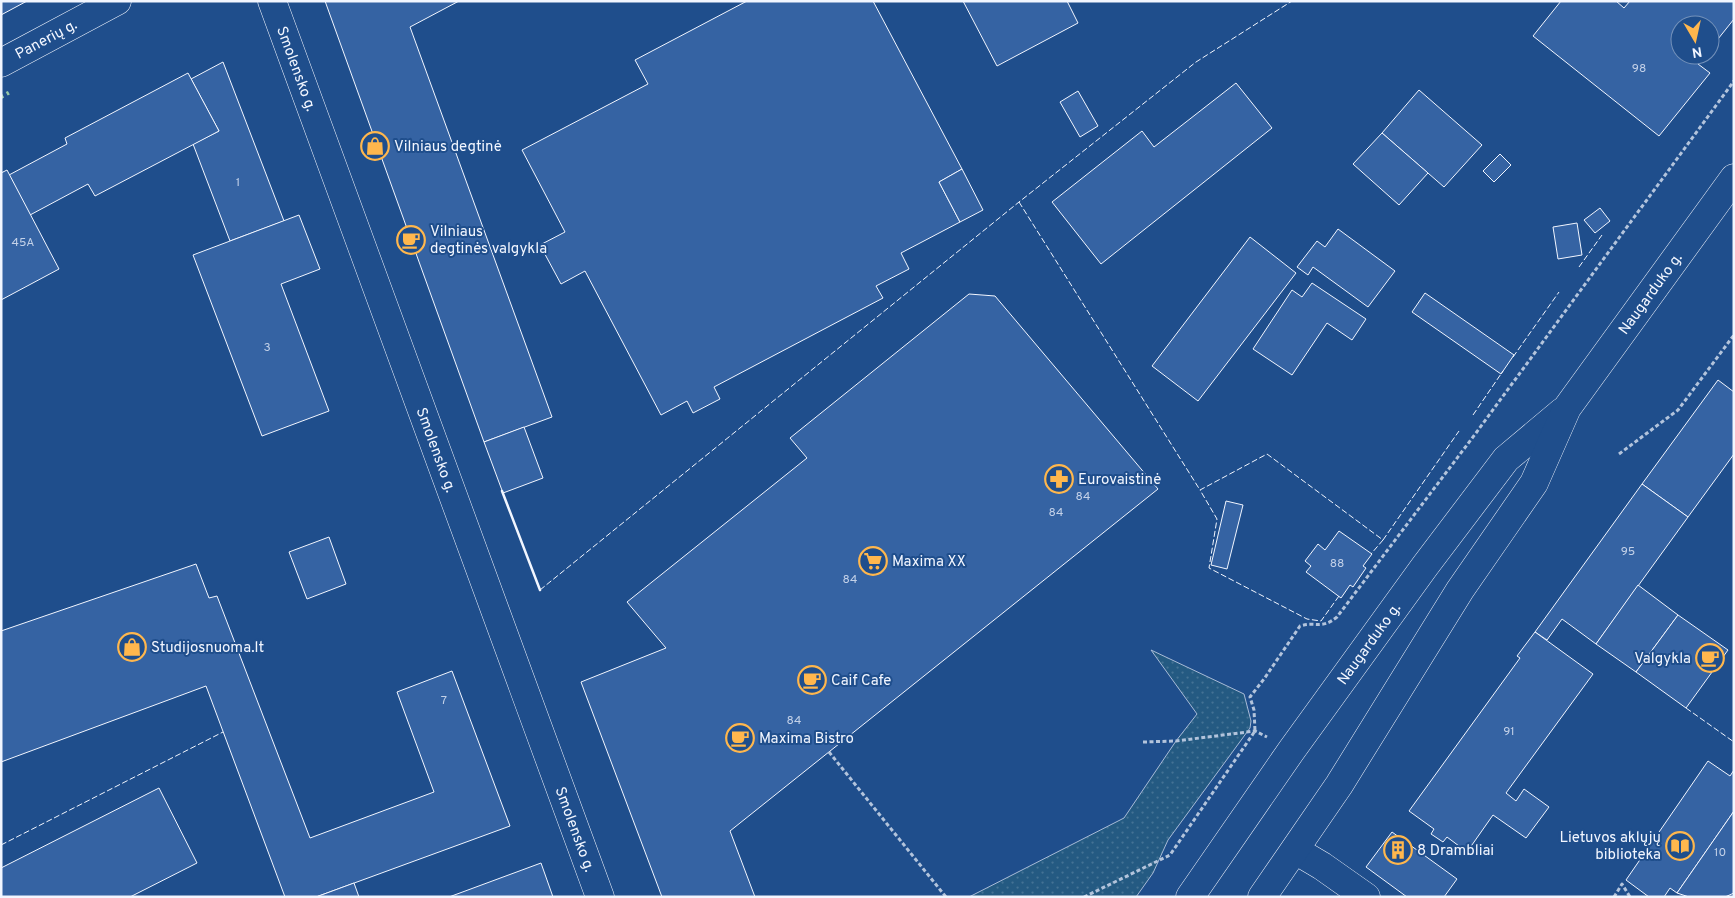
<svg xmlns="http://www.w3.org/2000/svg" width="1735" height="898" font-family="Overpass,sans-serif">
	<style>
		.green { fill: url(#green-dots); stroke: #a8bbd7 }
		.building { fill: #3563a3; stroke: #f2f6ff }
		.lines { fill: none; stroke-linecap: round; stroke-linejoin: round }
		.street-casing { stroke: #f2f6ff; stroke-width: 29 }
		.secondary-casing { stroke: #f2f6ff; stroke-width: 29 }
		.path { stroke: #b3c4dc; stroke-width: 3; stroke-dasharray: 4 2.5; stroke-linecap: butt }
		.street { stroke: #1f4e8c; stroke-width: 28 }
		.secondary { stroke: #1f4e8c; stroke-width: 28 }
		.hedge { stroke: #97c8a6; stroke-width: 4; stroke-dasharray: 2.5 4; stroke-linecap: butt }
		.fence { stroke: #f2f6ff; stroke-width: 1; stroke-dasharray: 6 2.5; stroke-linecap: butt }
		.wall { stroke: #f2f6ff; stroke-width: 2.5 }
		.labels { text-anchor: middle; stroke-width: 4; stroke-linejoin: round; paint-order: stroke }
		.number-label { font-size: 12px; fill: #c3d1e8 }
		.street-label { font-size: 15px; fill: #f2f6ff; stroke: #1f4e8c }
		.poi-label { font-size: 15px; fill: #f2f6ff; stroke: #1f4e8c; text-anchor: start }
	</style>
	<defs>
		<pattern id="green-dots" width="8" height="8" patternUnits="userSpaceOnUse" patternTransform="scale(1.25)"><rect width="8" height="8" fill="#245a82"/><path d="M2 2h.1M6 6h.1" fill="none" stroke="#447295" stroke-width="1.8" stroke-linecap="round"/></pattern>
	</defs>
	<rect width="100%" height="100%" fill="#1f4e8c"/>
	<polygon class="green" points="1151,650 1244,694 1251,721 1250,728 1168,840 1153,873 1136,897 969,897 1124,818 1176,741 1197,714"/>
	<g class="building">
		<polygon points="1,1 27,1 1,15"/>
		<polygon points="325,1 459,1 410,27 552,417 484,442"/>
		<polygon points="747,1 873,1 962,169 939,182 960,222 901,253 909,269 876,286 883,298 714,387 720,399 693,413 687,401 661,415 585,271 561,284 540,245 565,232 522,150 648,84 635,60"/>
		<polygon points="963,1 1067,1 1078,23 997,66"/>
		<polygon points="1561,1 1616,1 1624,8 1630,1 1734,1 1734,19 1710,49 1710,25 1680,25 1680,55 1705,55 1698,64 1710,73 1659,136 1533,36"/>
		<polygon points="223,62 284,221 230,241 193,144 219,131 191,79"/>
		<polygon points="188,73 219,131 95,196 88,184 30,215 9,175 67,144 65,138"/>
		<polygon points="1236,83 1272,128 1101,264 1052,202 1142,131 1154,147"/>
		<polygon points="1419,90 1482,145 1444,187 1382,133"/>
		<polygon points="1078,91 1098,126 1080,137 1060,102"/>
		<polygon points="1382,133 1428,173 1399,205 1353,164"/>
		<polygon points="1500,154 1511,165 1494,182 1483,171"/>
		<polygon points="962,169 983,210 960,222 939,182"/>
		<polygon points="7,170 59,269 1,300 1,173"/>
		<polygon points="1600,208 1610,221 1595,233 1584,220"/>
		<polygon points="299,215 320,269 281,284 329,411 262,436 193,255"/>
		<polygon points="1577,223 1582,255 1558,259 1553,227"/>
		<polygon points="1338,229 1395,271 1368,307 1313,267 1308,275 1297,267 1317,241 1325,247"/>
		<polygon points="1250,237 1296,273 1198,401 1152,366"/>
		<polygon points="1312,283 1366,319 1352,340 1327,323 1292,375 1253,349 1292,290 1302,297"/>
		<polygon points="1425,293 1514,355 1501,374 1412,312"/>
		<polygon points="969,294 995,296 1158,489 730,831 755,897 662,897 581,682 666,648 627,602 807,458 790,438"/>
		<polygon points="1718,380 1734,392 1734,454 1688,517 1642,484"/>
		<polygon points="524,427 543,478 503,493 484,442"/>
		<polygon points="1642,484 1688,517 1596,644 1562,619 1547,640 1535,632"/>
		<polygon points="1226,501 1243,505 1227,569 1211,565"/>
		<polygon points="1339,531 1372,554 1363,566 1366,568 1353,587 1350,585 1341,598 1306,572 1311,566 1305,561 1318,544 1325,550"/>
		<polygon points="329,537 346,584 307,599 289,552"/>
		<polygon points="196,564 209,598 217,596 310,838 434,792 397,692 452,671 510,826 316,897 285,897 206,686 1,762 1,631"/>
		<polygon points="1638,585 1678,615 1636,672 1596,644"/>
		<polygon points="1678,615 1728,650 1686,708 1636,672"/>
		<polygon points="1535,632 1593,674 1506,793 1516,801 1524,789 1549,807 1526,838 1493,815 1467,852 1447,837 1443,842 1431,834 1434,829 1409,811 1520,658 1517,656"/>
		<polygon points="1708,761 1730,776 1734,770 1734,811 1677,893 1670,888 1664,897 1649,897 1626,880"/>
		<polygon points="159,788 197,863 130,897 1,897 1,868"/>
		<polygon points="1734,811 1734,893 1725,897 1689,897 1677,893"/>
		<polygon points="1392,832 1457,879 1444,897 1407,897 1366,867"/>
		<polygon points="541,863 553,897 449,897"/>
		<polygon points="354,883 359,897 316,897"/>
	</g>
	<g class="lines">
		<defs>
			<g id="street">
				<path id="s1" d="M272,1L600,897"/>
				<path id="s2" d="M1,63L117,1"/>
				<polyline points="1295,850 1322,866 1366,897"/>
			</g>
			<g id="secondary">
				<path id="s3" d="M1190,897L1291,751L1425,566L1506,459L1562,412"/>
				<path id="s4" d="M1262,897L1339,785L1460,590L1534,483L1567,408L1734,178"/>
			</g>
		</defs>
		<use href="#street" class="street-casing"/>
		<use href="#secondary" class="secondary-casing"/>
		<g class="path">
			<polyline points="1619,454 1678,410 1734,335"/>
			<polyline points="1143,742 1176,741 1255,731 1267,737"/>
			<polyline points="829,752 946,897"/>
			<path d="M1084,897L1170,855L1255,731L1254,710L1250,697L1264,679L1300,626C1316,621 1321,630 1337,617L1476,433L1734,81"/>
			<polyline points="1614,897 1622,884 1630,897"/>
		</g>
		<use href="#street" class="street"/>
		<use href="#secondary" class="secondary"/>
		<polyline class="hedge" points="1,97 10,92"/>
		<g class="fence">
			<polyline points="1019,202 1200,490"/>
			<polyline points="1579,267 1602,235"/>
			<polyline points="1513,357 1559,292"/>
			<polyline points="1473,415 1503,371"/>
			<polyline points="1383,540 1459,431"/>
			<polyline points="540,590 1019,202 1196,62 1292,1"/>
			<polyline points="1339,596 1321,621 1307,619 1209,568 1217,519 1200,490 1267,454 1383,540 1371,554"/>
			<polyline points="1686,708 1734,742"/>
			<polyline points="1,845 223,732"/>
		</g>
		<polyline class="wall" points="502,491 540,590"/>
	</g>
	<defs>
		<symbol id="shop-ring" viewBox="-11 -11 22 22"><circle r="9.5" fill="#1f4e8c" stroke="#ffb74d" stroke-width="1.5"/><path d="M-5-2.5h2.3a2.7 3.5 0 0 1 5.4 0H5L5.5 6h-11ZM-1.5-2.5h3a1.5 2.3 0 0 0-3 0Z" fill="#ffb74d"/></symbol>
		<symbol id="cafe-ring" viewBox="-11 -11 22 22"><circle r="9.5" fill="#1f4e8c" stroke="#ffb74d" stroke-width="1.5"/><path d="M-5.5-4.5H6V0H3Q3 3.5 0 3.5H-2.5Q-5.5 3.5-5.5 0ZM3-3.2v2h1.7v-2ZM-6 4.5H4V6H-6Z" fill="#ffb74d"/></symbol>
		<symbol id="pharmacy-ring" viewBox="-11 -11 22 22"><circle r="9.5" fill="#1f4e8c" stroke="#ffb74d" stroke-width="1.5"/><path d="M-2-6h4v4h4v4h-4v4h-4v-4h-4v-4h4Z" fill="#ffb74d"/></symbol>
		<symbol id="supermarket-ring" viewBox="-11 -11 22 22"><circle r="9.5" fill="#1f4e8c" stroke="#ffb74d" stroke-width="1.5"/><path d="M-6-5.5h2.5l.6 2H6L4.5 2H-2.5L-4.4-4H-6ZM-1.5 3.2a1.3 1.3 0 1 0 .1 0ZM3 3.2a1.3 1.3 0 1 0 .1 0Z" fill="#ffb74d"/></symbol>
		<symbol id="library-ring" viewBox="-11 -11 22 22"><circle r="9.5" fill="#1f4e8c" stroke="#ffb74d" stroke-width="1.5"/><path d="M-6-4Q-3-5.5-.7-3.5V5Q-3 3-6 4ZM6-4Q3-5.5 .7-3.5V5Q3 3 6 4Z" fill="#ffb74d"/></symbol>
		<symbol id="building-ring" viewBox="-11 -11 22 22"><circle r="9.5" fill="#1f4e8c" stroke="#ffb74d" stroke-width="1.5"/><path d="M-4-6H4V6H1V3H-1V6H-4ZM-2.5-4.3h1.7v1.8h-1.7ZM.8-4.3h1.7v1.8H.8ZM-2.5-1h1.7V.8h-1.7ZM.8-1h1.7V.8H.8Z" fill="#ffb74d"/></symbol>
	</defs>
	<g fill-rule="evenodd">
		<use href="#shop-ring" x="359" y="130" width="32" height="32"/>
		<use href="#cafe-ring" x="395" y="224" width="32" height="32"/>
		<use href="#pharmacy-ring" x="1043" y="463" width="32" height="32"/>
		<use href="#supermarket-ring" x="857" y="545" width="32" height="32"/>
		<use href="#shop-ring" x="116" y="631" width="32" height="32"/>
		<use href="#cafe-ring" x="1694" y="642" width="32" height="32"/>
		<use href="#cafe-ring" x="796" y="664" width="32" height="32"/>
		<use href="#cafe-ring" x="724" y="722" width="32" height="32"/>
		<use href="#library-ring" x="1664" y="830" width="32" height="32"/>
		<use href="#building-ring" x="1382" y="834" width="32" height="32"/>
	</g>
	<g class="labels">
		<g class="number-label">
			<text x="1639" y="72">98</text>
			<text x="238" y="186">1</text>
			<text x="23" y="246">45A</text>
			<text x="267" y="351">3</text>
			<text x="1083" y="500">84</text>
			<text x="1056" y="516">84</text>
			<text x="1628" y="555">95</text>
			<text x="1337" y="567">88</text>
			<text x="850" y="583">84</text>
			<text x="444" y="704">7</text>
			<text x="794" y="724">84</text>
			<text x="1509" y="735">91</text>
			<text x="1720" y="856">10</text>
		</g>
		<g class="street-label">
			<text dy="5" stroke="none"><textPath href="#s2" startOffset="51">Panerių g.</textPath></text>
			<text dy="5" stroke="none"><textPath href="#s1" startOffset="72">Smolensko g.</textPath></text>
			<text dy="5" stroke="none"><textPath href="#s4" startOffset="719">Naugarduko g.</textPath></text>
			<text dy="5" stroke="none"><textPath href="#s1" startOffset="478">Smolensko g.</textPath></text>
			<text dy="5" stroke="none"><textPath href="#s3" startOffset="310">Naugarduko g.</textPath></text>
			<text dy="5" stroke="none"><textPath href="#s1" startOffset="882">Smolensko g.</textPath></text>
		</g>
		<g class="poi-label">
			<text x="394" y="151">Vilniaus degtinė</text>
			<text x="430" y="236">Vilniaus<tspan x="430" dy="17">degtinės valgykla</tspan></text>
			<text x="1078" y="484">Eurovaistinė</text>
			<text x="892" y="566">Maxima XX</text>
			<text x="151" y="652">Studijosnuoma.lt</text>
			<text x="1691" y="663" text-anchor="end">Valgykla</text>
			<text x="831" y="685">Caif Cafe</text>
			<text x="759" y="743">Maxima Bistro</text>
			<text x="1661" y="842" text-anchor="end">Lietuvos aklųjų<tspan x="1661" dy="17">biblioteka</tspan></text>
			<text x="1417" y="855">8 Drambliai</text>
		</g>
	</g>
	<rect width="1735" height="898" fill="none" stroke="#f2f6ff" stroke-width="5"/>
	<g transform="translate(1695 40) rotate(171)"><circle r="24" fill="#1f4e8c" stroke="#7391ba"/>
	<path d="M0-4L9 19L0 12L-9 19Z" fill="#ffb74d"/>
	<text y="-8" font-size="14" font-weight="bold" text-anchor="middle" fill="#f2f6ff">N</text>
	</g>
</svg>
